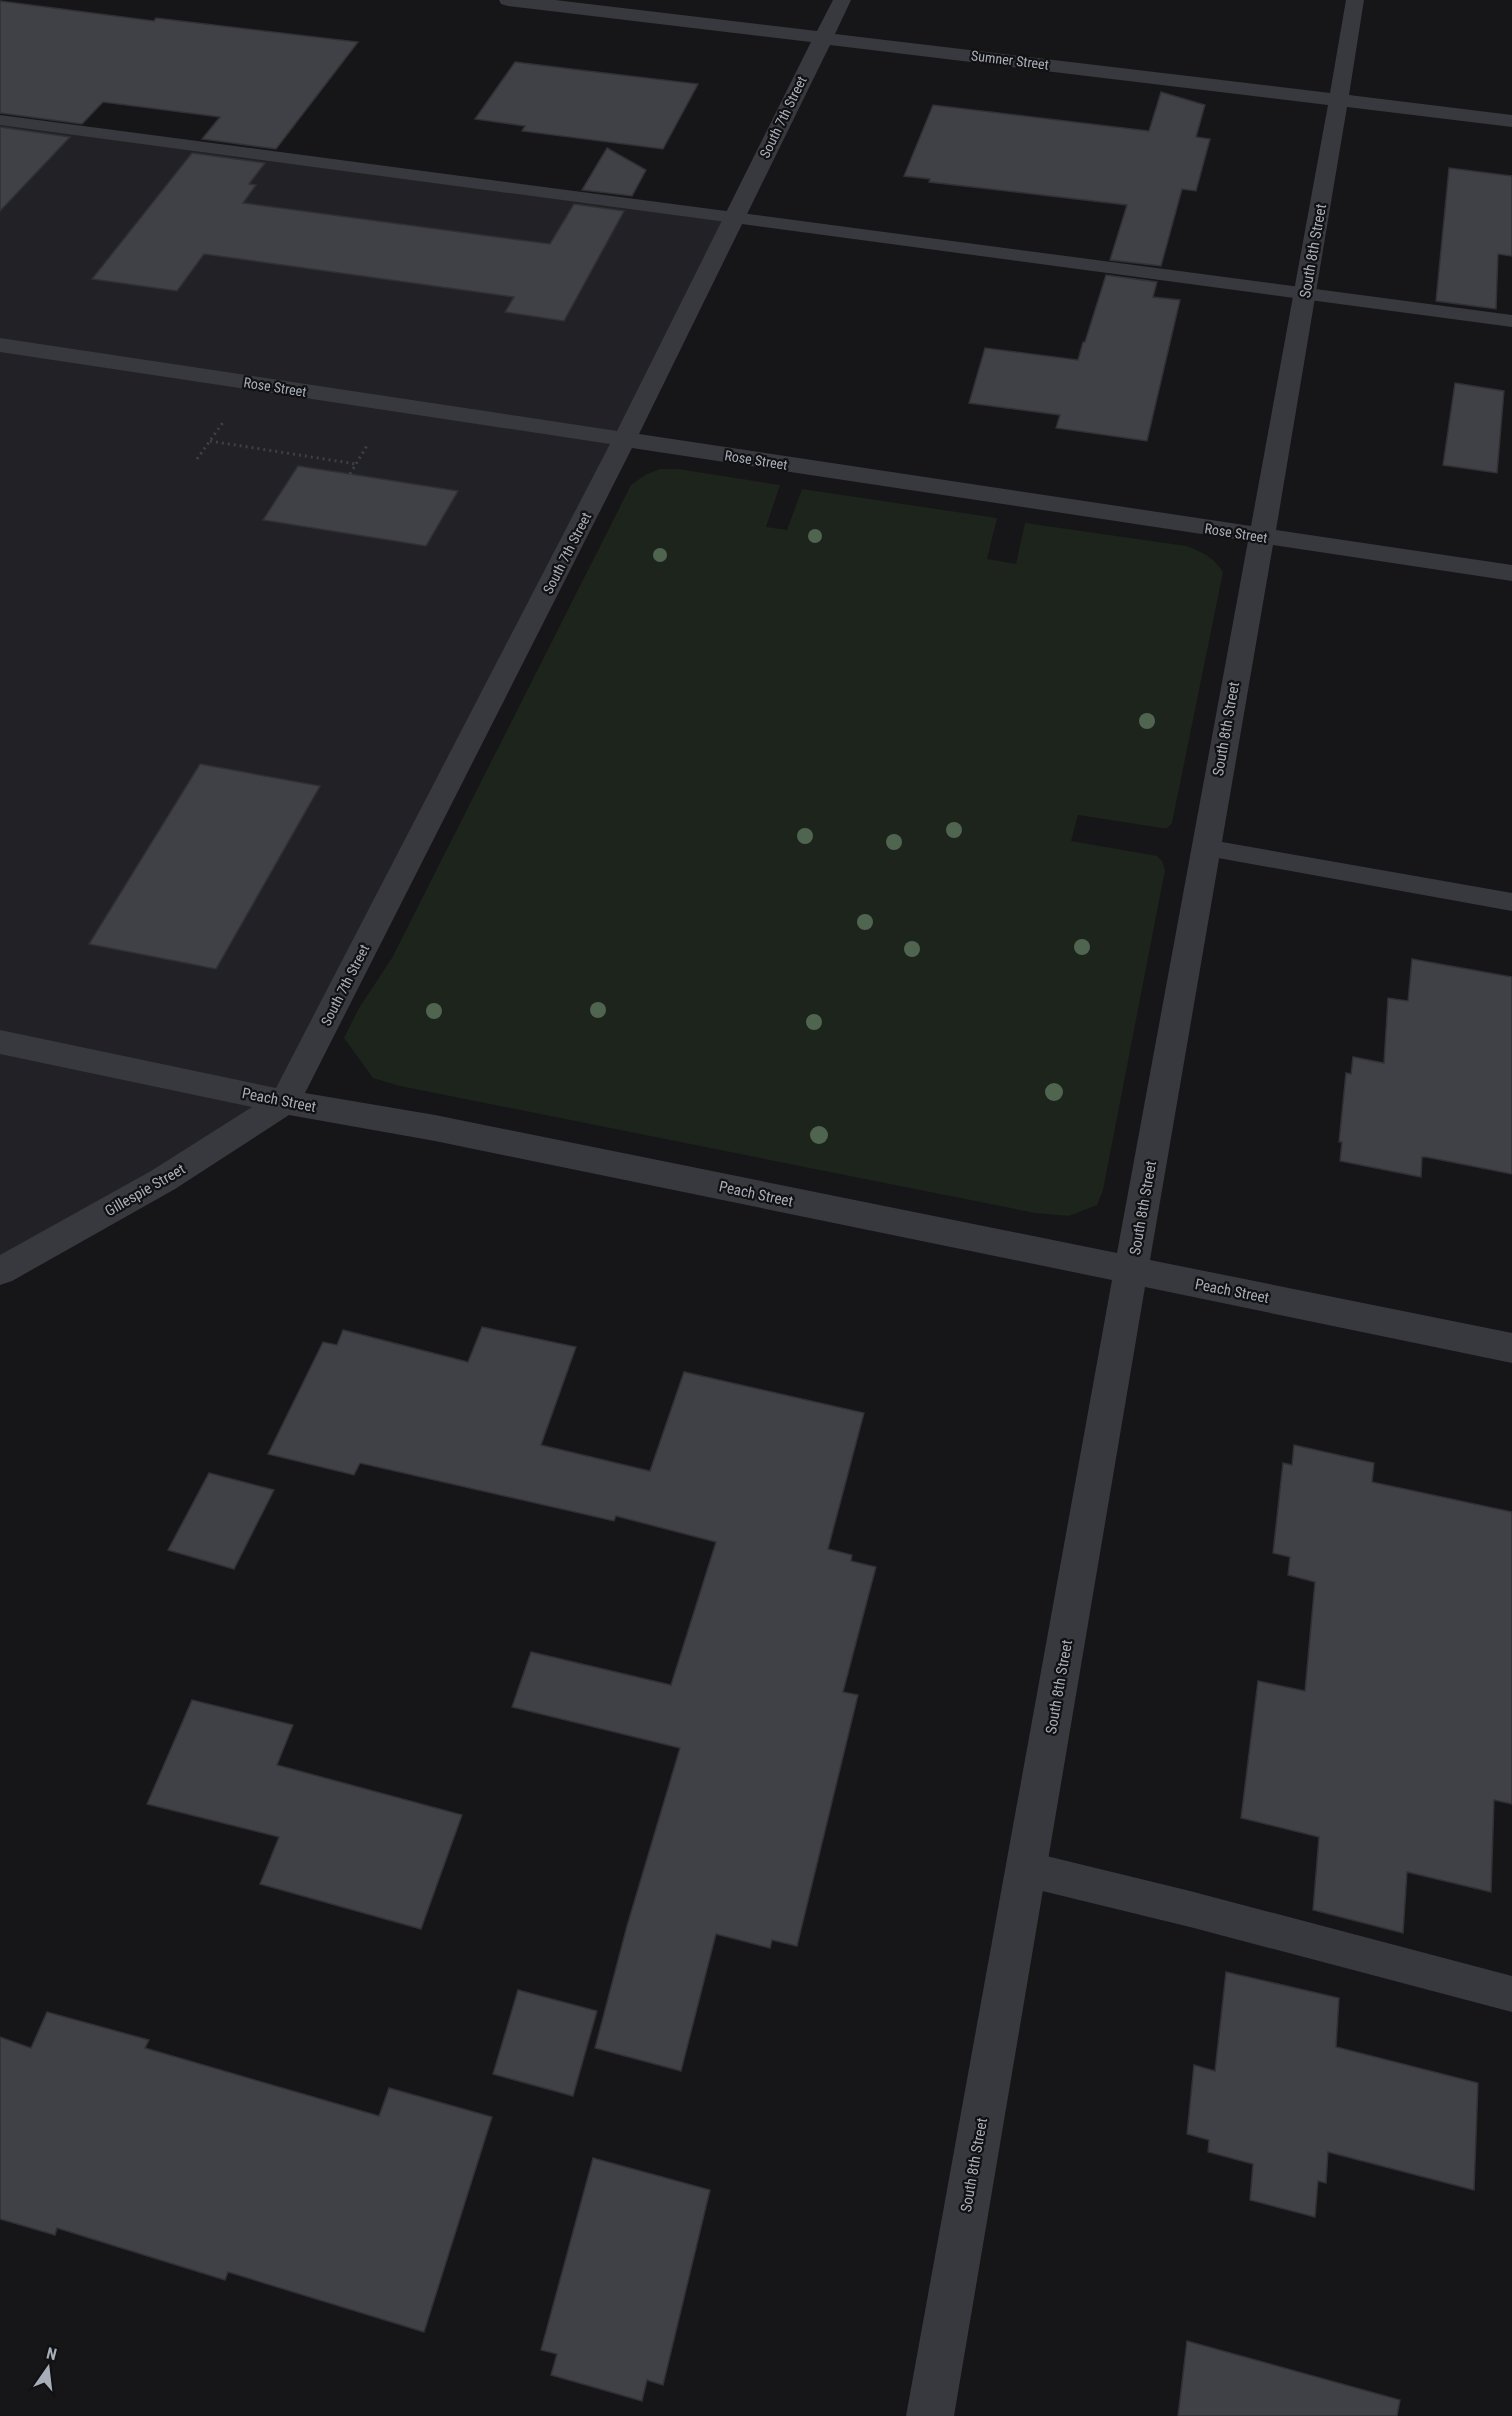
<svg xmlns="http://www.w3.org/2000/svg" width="1512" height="2416" font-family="'Roboto Condensed',sans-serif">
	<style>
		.built { fill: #222226 }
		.green { fill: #1c241c }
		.building { fill: #404146; stroke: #303035; stroke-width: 1.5 }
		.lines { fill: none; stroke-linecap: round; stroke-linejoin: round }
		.path { stroke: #3d4045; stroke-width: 3; stroke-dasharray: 2 4; stroke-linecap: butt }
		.service { fill: #37393e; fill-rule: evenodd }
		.minor { fill: #37393e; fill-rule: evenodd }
		.tree { fill: #4f6550 }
		.labels { text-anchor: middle; stroke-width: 4.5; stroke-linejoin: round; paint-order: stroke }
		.far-street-label { font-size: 14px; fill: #a8aeb9; stroke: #111113 }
		.street-label { font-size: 15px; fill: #a8aeb9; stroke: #111113 }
	</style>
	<rect width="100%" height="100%" fill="#161618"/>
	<polygon class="built" points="0,120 734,218 285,1102 0,1271"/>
	<path class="green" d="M660,469H678L780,485L766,527L787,530L802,489L997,518L987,559L1016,564L1025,523L1186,546C1203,552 1213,557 1223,572L1172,823L1167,828H1162L1078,815L1071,841L1157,856L1162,861L1165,870L1103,1190L1097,1205L1069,1216L1035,1213L400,1086L373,1078L344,1038L359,1008L392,958L631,485L645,475Z"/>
	<g class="building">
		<polygon points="0,1 154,21 156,18 358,42 276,149 202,139 220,117 103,102 82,124 0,113"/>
		<polygon points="515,62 588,71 698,84 663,149 522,131 525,126 475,119"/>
		<polygon points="1161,92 1205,105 1196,137 1210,139 1196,191 1182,189 1161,266 1110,260 1127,205 929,182 930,179 904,176 933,105 1149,131"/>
		<polygon points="0,127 70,137 0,211"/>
		<polygon points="607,148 646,170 632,196 582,190"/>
		<polygon points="192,153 265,163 249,184 256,185 243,203 550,244 574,204 624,211 564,321 505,312 514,297 204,254 177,291 92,279"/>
		<polygon points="1449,168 1512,176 1512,256 1498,254 1496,309 1436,301"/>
		<polygon points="1106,275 1157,282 1153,297 1180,300 1147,441 1056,428 1060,415 969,403 985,348 1078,360 1083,342 1085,342"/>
		<polygon points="1455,383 1504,391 1497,473 1443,465"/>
		<polygon points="298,466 350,474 458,491 426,546 263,520"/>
		<polygon points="200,764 320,786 216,969 89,944"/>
		<polygon points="1412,959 1512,977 1512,1174 1426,1157 1422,1157 1421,1177 1340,1161 1342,1142 1339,1142 1346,1073 1351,1074 1353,1057 1384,1063 1388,998 1408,1001"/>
		<polygon points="482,1327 576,1347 541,1445 650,1471 684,1372 864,1413 828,1549 852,1555 851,1561 876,1567 843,1692 858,1695 797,1946 772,1940 770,1948 716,1934 681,2071 595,2048 627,1926 680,1748 512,1707 531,1652 671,1685 716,1542 616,1516 614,1521 360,1463 354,1475 268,1454 323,1342 337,1345 343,1330 468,1362"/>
		<polygon points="1294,1445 1374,1463 1372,1482 1512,1512 1512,1804 1494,1800 1491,1892 1407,1872 1403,1933 1313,1910 1319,1837 1241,1818 1258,1681 1305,1691 1315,1582 1288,1575 1290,1557 1273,1553 1283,1463 1292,1465"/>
		<polygon points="209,1473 274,1490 234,1569 168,1550"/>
		<polygon points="192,1700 293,1725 277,1765 462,1815 421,1929 260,1884 279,1837 147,1804"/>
		<polygon points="1226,1972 1339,1998 1336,2047 1478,2083 1474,2190 1328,2152 1326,2183 1318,2181 1315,2217 1250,2200 1253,2164 1208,2152 1209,2140 1187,2134 1194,2065 1215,2071"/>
		<polygon points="518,1990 597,2011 573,2096 493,2074"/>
		<polygon points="47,2012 149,2040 145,2048 379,2116 389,2088 492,2117 424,2332 228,2272 225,2280 57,2228 55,2235 0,2219 0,2037 31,2048"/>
		<polygon points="593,2158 710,2190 663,2385 647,2380 642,2401 551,2375 557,2354 541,2350"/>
		<polygon points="1187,2341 1400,2400 1397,2416 1178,2416"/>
	</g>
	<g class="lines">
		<g class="path">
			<polyline points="210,441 356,464"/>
			<polyline points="197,459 224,421"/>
			<polyline points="350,474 368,444"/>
		</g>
		<g class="service">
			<polygon points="0,115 1512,315 1512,327 0,125"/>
			<polygon points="1205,839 1512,893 1512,911 1196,854 1193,848 1196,842"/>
			<polygon points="1026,1851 1190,1891 1512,1976 1512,2012 1190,1927 1026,1887 1014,1881 1008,1869 1014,1857"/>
		</g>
		<path class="minor" d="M499,0H555L817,31L833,0H851L835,34L1330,93L1346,0H1364L1349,95L1512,115V127L1347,107L1276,530L1512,565V581L1273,545L1150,1260L1512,1333V1363L1145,1287L954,2416H906L1112,1280L435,1141L289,1115L175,1189L12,1281L0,1285V1255L151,1171L252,1107L0,1054V1030L276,1088L610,444L0,352V338L617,431L811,42L508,6L501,4ZM830,45L1328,105L1251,526L639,434ZM632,448L1248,541L1117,1253L435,1115L305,1093Z"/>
	</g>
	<g class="tree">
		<circle cx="815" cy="536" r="7"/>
		<circle cx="660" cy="555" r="7"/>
		<circle cx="1147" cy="721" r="8"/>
		<circle cx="954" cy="830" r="8"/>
		<circle cx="805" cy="836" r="8"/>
		<circle cx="894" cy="842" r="8"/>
		<circle cx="865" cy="922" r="8"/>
		<circle cx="1082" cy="947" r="8"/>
		<circle cx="912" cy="949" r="8"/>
		<circle cx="598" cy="1010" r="8"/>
		<circle cx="434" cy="1011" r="8"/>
		<circle cx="814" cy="1022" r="8"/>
		<circle cx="1054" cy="1092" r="9"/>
		<circle cx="819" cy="1135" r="9"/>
	</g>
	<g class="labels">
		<g class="far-street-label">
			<text transform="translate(1010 60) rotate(7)" y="5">Sumner Street</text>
			<text transform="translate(783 117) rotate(-64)" y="5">South 7th Street</text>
			<text transform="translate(275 387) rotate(9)" y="5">Rose Street</text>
			<text transform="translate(756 460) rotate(9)" y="5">Rose Street</text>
			<text transform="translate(1236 533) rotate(9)" y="5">Rose Street</text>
			<text transform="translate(567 553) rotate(-63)" y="5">South 7th Street</text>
			<text transform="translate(345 985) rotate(-63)" y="5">South 7th Street</text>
		</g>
		<g class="street-label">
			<text transform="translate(1313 251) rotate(-80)" y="5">South 8th Street</text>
			<text transform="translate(1226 729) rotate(-80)" y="5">South 8th Street</text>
			<text transform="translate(279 1100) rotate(11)" y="5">Peach Street</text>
			<text transform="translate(145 1190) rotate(-30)" y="5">Gillespie Street</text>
			<text transform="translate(756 1194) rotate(12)" y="5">Peach Street</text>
			<text transform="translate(1143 1208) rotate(-80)" y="5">South 8th Street</text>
			<text transform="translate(1232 1291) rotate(11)" y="5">Peach Street</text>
			<text transform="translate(1059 1687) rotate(-80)" y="5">South 8th Street</text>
			<text transform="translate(974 2165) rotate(-80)" y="5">South 8th Street</text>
		</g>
	</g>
	<g transform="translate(48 2368) rotate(14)" stroke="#111113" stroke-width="4.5" paint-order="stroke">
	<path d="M0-4.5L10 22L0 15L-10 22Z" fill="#a8aeb9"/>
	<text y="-9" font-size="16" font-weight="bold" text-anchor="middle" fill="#a8aeb9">N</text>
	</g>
</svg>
